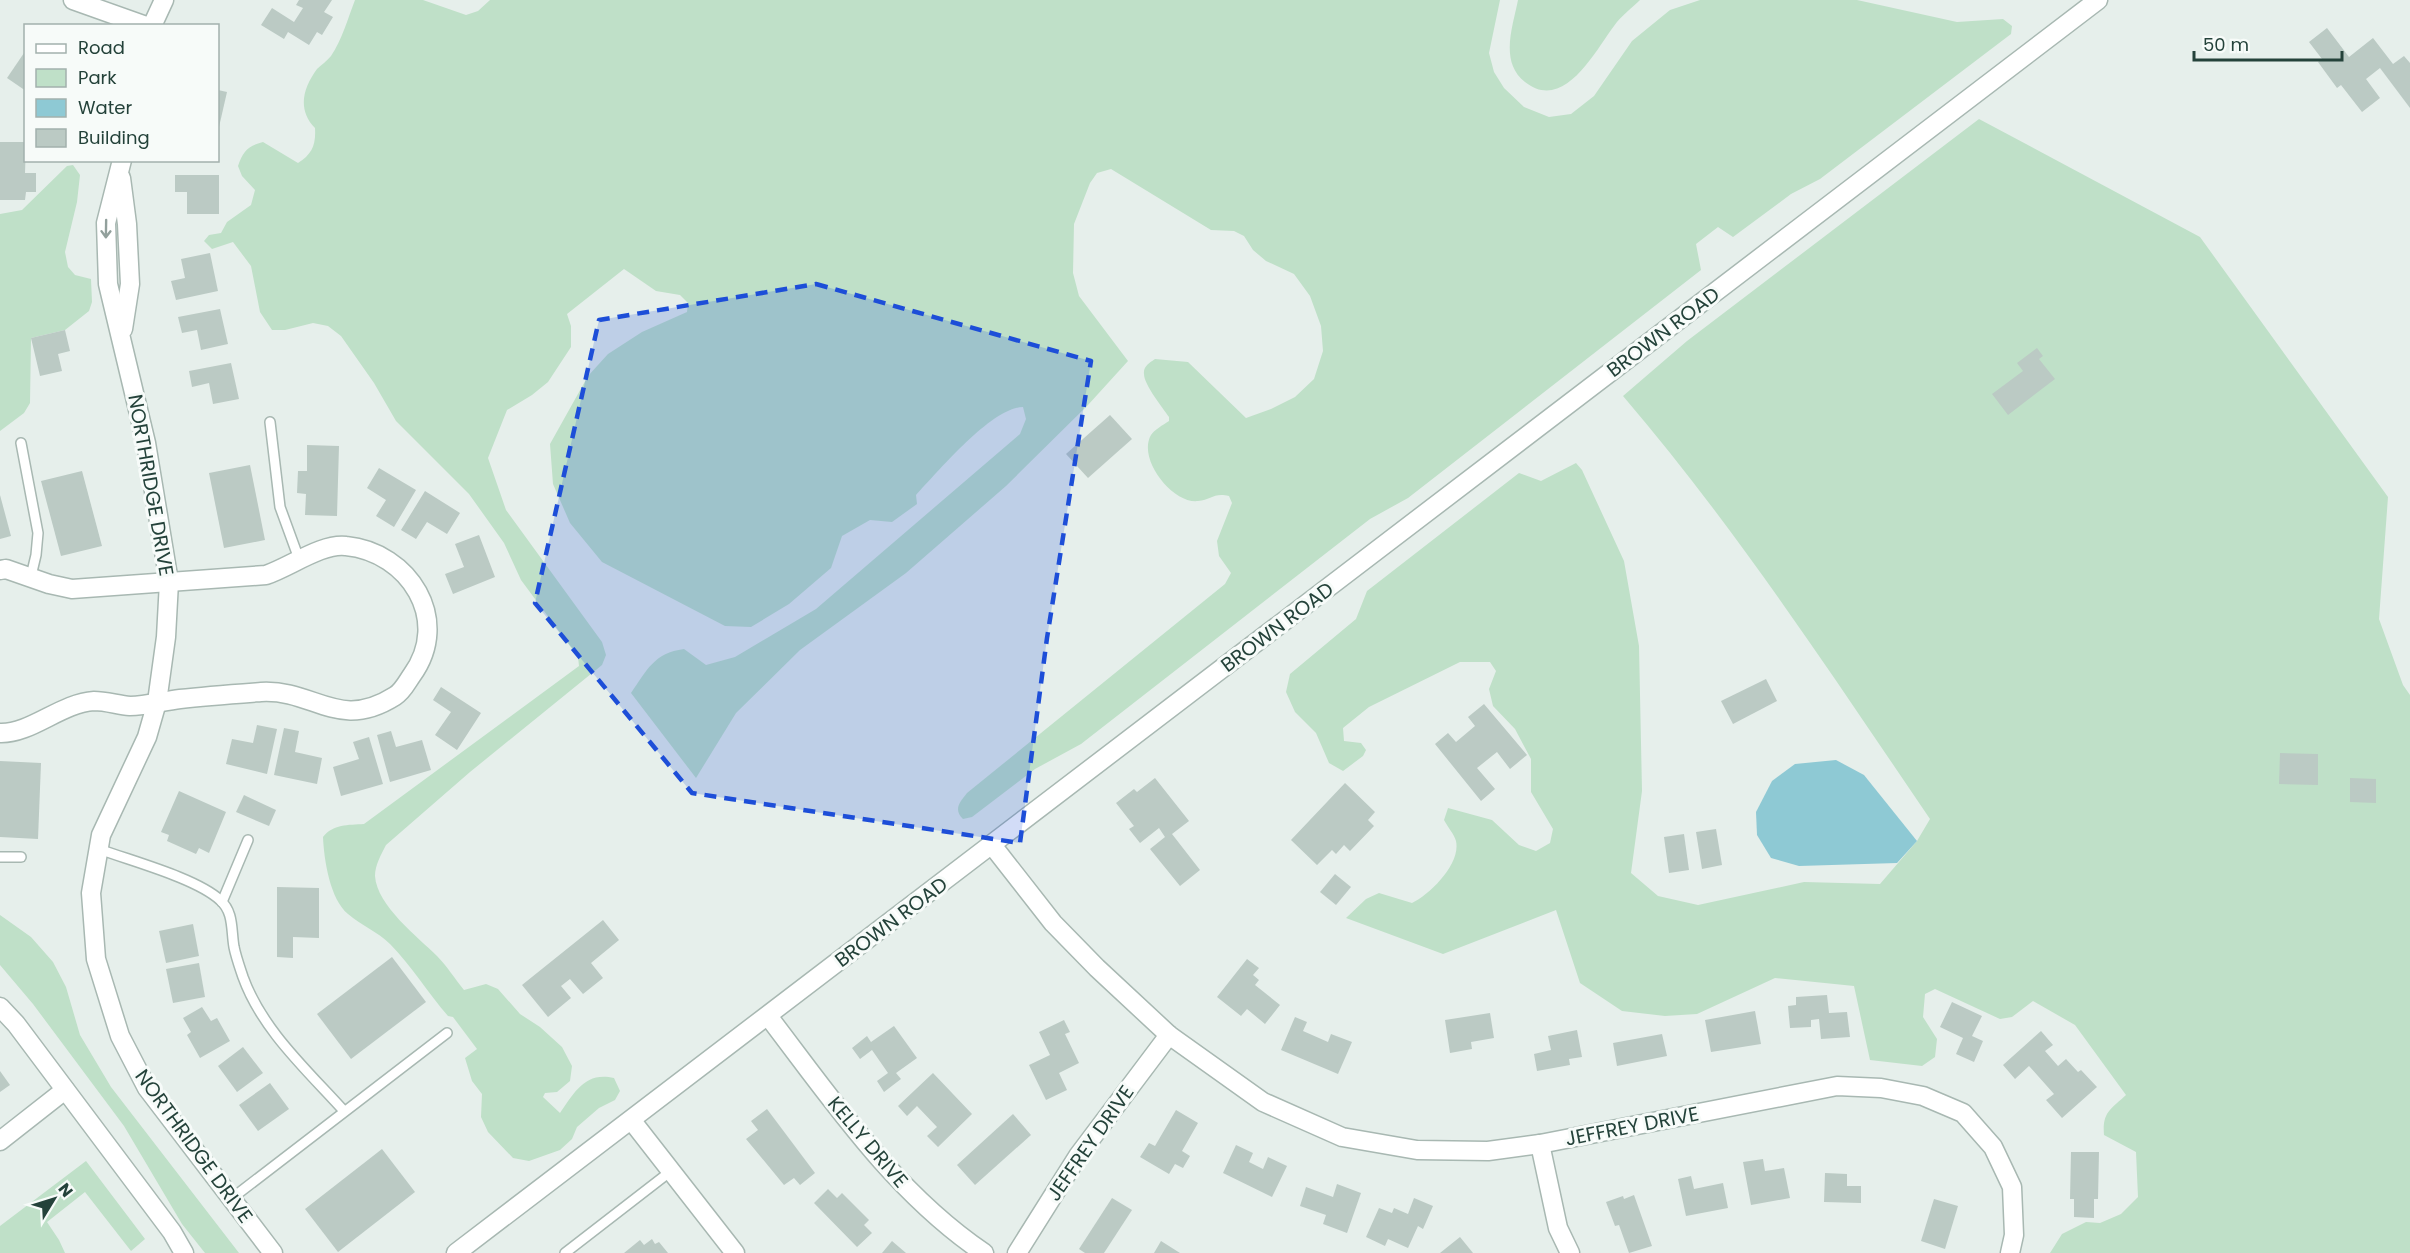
<svg xmlns="http://www.w3.org/2000/svg" width="2410" height="1253" font-family="Poppins,sans-serif">
	<style>
		.green { fill: #bfe0c8 }
		.water { fill: #8ec9d4 }
		.building { fill: #bbcac4 }
		.lines { fill: none; stroke-linecap: round; stroke-linejoin: round }
		.service-casing { stroke: #a8b8b2; stroke-width: 12 }
		.minor-casing { stroke: #a8b8b2; stroke-width: 21 }
		.tertiary-casing { stroke: #a8b8b2; stroke-width: 21 }
		.service { stroke: #fff; stroke-width: 9 }
		.minor { stroke: #fff; stroke-width: 18 }
		.tertiary { stroke: #fff; stroke-width: 18 }
		.oneway { stroke: #92a09c }
		.marked { fill: #1d4ed8; fill-opacity: 0.2; stroke: #1d4ed8; stroke-width: 4.5; stroke-dasharray: 12 8; stroke-linejoin: round }
		.labels { text-anchor: middle; stroke-width: 6; stroke-linejoin: round; paint-order: stroke }
		.street-label { font-size: 20px; fill: #24423a; stroke: #f7fbf9 }
	</style>
	<rect width="100%" height="100%" fill="#e6efeb"/>
	<g class="green">
		<path d="M355,0H423L466,15L478,11L490,0H1500L1489,53L1494,72L1504,88L1524,107L1549,117L1571,114L1594,96L1632,41L1670,10L1700,0H1857L1957,22L2003,19L2012,26L2011,34L1820,179L1791,194L1733,237L1718,227L1696,244L1701,270L1408,498L1370,519L1081,744L1035,769L972,817L963,819C953,809 960,802 967,793L1225,584L1231,573L1219,556L1217,541L1232,503L1229,496C1214,492 1211,500 1198,501C1173,504 1137,459 1151,435C1154,430 1163,425 1169,421V417C1163,408 1144,385 1144,374C1143,367 1149,363 1155,359L1188,362L1246,418L1271,409L1295,397L1314,379L1323,351L1321,326L1310,296L1294,274L1266,261L1253,250L1244,236L1234,231L1211,230L1111,169L1097,173L1090,183L1074,224L1073,273L1079,296L1128,361L1088,405L1006,486L906,573L800,650L736,713L696,778L631,693C647,670 654,653 684,649L706,665L735,657L816,609L1020,434L1026,419L1023,407C991,408 939,471 916,495L917,504L892,522L870,520L842,536L831,568L789,604L751,627L725,626L602,562L570,523L553,484L550,444L588,376L608,354L642,332L687,312L688,303L680,295L656,291L624,269L567,314L571,326V347L548,382L532,395L507,410L488,458L506,510L602,642L606,655L602,665L470,772L386,845C381,855 375,865 375,876C377,906 418,937 437,956C447,966 455,979 464,990L486,984L498,989L520,1014L540,1027L562,1047L572,1066L570,1081L557,1092L545,1093L543,1097L560,1113C574,1093 585,1071 614,1078L620,1091L615,1100L599,1108L577,1127L572,1139L560,1150L529,1161L513,1158L488,1132L481,1117L482,1094L472,1081L465,1058L477,1049L453,1017L448,1016C428,993 411,965 390,944C378,932 361,925 348,914C330,899 324,860 323,837C333,824 348,825 364,824L579,666L578,657L521,580L504,543L469,494L396,421L374,383L341,336L328,326L313,323L285,330H272L260,312L251,266L233,242L212,249L204,241L209,235L221,233L227,222L251,205L255,190L242,176L238,166C243,151 248,146 263,142L298,163C312,154 316,145 315,128C297,110 303,88 317,69C321,65 327,61 331,56C342,40 348,18 355,0Z"/>
		<path d="M1518,0H1640C1632,8 1621,16 1614,26C1595,51 1564,113 1525,82C1499,62 1513,26 1518,0Z"/>
		<path d="M1979,119L2200,237L2388,497L2379,619L2403,685L2410,695V1253H2050L2062,1234L2086,1222L2100,1223L2121,1214L2138,1197L2136,1152L2104,1135C2102,1112 2111,1109 2126,1095L2075,1025L2033,1001L2012,1017L2000,1019L1935,989L1925,994L1923,1017L1937,1039L1935,1057L1922,1066L1870,1060L1854,986L1775,978L1697,1014L1665,1016L1622,1011L1580,983L1556,910L1443,954L1346,918L1366,899L1379,893L1412,903C1430,894 1461,864 1456,841C1454,834 1447,826 1444,820L1448,808L1492,820L1519,845L1536,851L1550,843L1553,829L1531,792V759L1515,729L1493,706L1489,689L1496,671L1490,662H1460L1369,707L1343,728L1344,741L1361,743L1366,750L1363,756L1343,771L1329,763L1316,733L1295,712L1286,692L1290,674L1356,619L1367,591L1519,473L1541,481L1576,463L1582,470L1624,561L1639,646L1642,791L1631,873L1658,896L1698,905L1804,882L1880,884L1917,841L1930,819C1832,675 1736,528 1623,396L1687,341Z"/>
		<polygon points="73,165 80,175 77,202 65,252 68,267 75,275 91,279 92,302 89,311 65,330 31,338 30,403 24,413 0,431 0,214 22,210 67,166"/>
		<polygon points="0,915 31,937 53,962 66,987 80,1035 111,1087 239,1253 205,1253 182,1224 124,1126 33,1004 0,965"/>
		<polygon points="86,1161 145,1239 131,1251 85,1192 47,1222 59,1240 65,1253 0,1253 0,1226"/>
	</g>
	<polygon class="water" points="1836,760 1864,775 1917,841 1897,863 1799,866 1771,858 1757,835 1756,812 1772,781 1795,764"/>
	<g class="building">
		<polygon points="299,0 332,0 324,12 333,17 322,35 317,32 309,45 288,32 284,39 261,25 272,8 294,22 303,8 296,5"/>
		<polygon points="2327,28 2349,57 2373,38 2393,64 2404,56 2410,63 2410,108 2380,68 2366,79 2380,98 2362,112 2341,85 2337,88 2318,62 2322,59 2309,42"/>
		<polygon points="26,50 26,91 7,78"/>
		<polygon points="218,90 227,92 219,127 218,127"/>
		<polygon points="0,142 26,142 25,173 36,173 36,192 26,192 25,200 0,200"/>
		<polygon points="175,175 219,175 219,214 187,214 187,192 175,192"/>
		<polygon points="210,253 218,291 176,300 171,281 185,278 181,259"/>
		<polygon points="220,309 228,344 201,350 197,330 182,333 178,317"/>
		<polygon points="65,330 70,351 58,354 62,371 40,376 31,338"/>
		<polygon points="2037,348 2043,356 2039,359 2055,379 2008,415 1992,394 2023,371 2017,363"/>
		<polygon points="231,363 239,399 213,404 209,383 192,387 189,371"/>
		<polygon points="1110,415 1132,439 1088,478 1066,454"/>
		<polygon points="307,445 339,446 337,516 305,515 306,494 297,493 298,471 307,471"/>
		<polygon points="250,465 265,540 224,548 209,473"/>
		<polygon points="379,468 416,490 394,527 376,516 386,500 367,488"/>
		<polygon points="82,471 102,546 61,556 41,481"/>
		<polygon points="425,491 460,513 447,534 427,522 416,539 401,530"/>
		<polygon points="0,495 11,536 0,539"/>
		<polygon points="479,535 495,577 453,594 445,574 464,567 455,544"/>
		<polygon points="1766,679 1777,701 1733,724 1721,701"/>
		<polygon points="441,687 481,713 457,750 435,735 451,712 433,700"/>
		<polygon points="1484,704 1527,755 1510,769 1497,752 1477,768 1495,789 1481,801 1435,744 1448,733 1456,742 1475,726 1468,717"/>
		<polygon points="257,725 277,729 267,774 226,764 232,739 253,743"/>
		<polygon points="284,728 299,731 295,752 322,758 317,784 274,775"/>
		<polygon points="391,731 396,747 422,740 431,770 390,782 377,735"/>
		<polygon points="369,737 383,784 341,796 333,767 359,759 353,742"/>
		<polygon points="2280,753 2318,754 2318,785 2279,784"/>
		<polygon points="0,761 41,763 38,839 0,837"/>
		<polygon points="1155,778 1189,821 1172,834 1200,870 1180,886 1150,849 1165,837 1159,828 1140,843 1129,829 1134,826 1116,803 1134,789 1137,792"/>
		<polygon points="2350,778 2376,779 2376,803 2350,802"/>
		<polygon points="1345,783 1375,812 1368,820 1374,826 1350,851 1344,845 1336,854 1332,850 1317,865 1291,840"/>
		<polygon points="179,791 226,812 209,853 199,848 196,854 167,841 169,835 161,832"/>
		<polygon points="244,795 276,810 269,826 236,812"/>
		<polygon points="1716,829 1722,865 1702,869 1696,832"/>
		<polygon points="1684,834 1689,870 1669,873 1664,837"/>
		<polygon points="1335,874 1351,887 1336,905 1320,892"/>
		<polygon points="277,887 319,888 319,938 293,937 293,958 277,957"/>
		<polygon points="603,920 619,940 591,963 603,978 583,994 570,979 561,986 571,998 548,1017 522,985"/>
		<polygon points="193,924 199,956 166,963 159,931"/>
		<polygon points="392,957 426,1002 351,1059 317,1014"/>
		<polygon points="1247,959 1259,968 1253,975 1259,980 1255,985 1280,1005 1265,1024 1247,1009 1241,1016 1217,997"/>
		<polygon points="199,963 205,997 173,1003 166,969"/>
		<polygon points="1827,995 1829,1013 1847,1012 1850,1037 1821,1039 1819,1019 1811,1020 1811,1027 1790,1028 1788,1006 1796,1005 1796,997"/>
		<polygon points="1952,1002 1982,1016 1972,1036 1983,1041 1974,1062 1956,1054 1963,1038 1940,1027"/>
		<polygon points="202,1007 211,1021 217,1018 230,1041 200,1058 187,1035 191,1032 183,1018"/>
		<polygon points="1755,1011 1761,1044 1711,1052 1705,1020"/>
		<polygon points="1490,1013 1494,1038 1471,1042 1472,1049 1450,1053 1445,1020"/>
		<polygon points="1295,1017 1307,1022 1303,1031 1328,1042 1331,1034 1352,1042 1338,1074 1281,1050"/>
		<polygon points="1064,1020 1070,1032 1065,1034 1079,1063 1059,1073 1067,1090 1046,1100 1029,1065 1050,1055 1039,1032"/>
		<polygon points="894,1026 917,1058 896,1073 901,1079 884,1092 877,1081 888,1073 872,1050 860,1059 852,1048 867,1036 871,1042"/>
		<polygon points="1577,1030 1582,1057 1569,1059 1570,1065 1537,1071 1534,1054 1551,1050 1548,1036"/>
		<polygon points="2041,1031 2053,1045 2045,1051 2058,1066 2066,1059 2078,1072 2081,1070 2097,1087 2062,1118 2046,1100 2054,1094 2029,1066 2015,1079 2003,1065"/>
		<polygon points="1662,1034 1667,1056 1617,1066 1613,1043"/>
		<polygon points="243,1047 263,1073 237,1092 218,1066"/>
		<polygon points="0,1071 10,1085 0,1092"/>
		<polygon points="933,1073 972,1114 938,1147 927,1136 937,1127 917,1106 907,1116 898,1106"/>
		<polygon points="270,1083 289,1109 258,1131 239,1105"/>
		<polygon points="767,1109 815,1173 800,1185 794,1178 784,1185 746,1139 758,1130 751,1121"/>
		<polygon points="1176,1110 1198,1123 1182,1151 1190,1156 1183,1168 1175,1164 1169,1174 1140,1157 1149,1143 1155,1146"/>
		<polygon points="1013,1114 1031,1135 975,1185 957,1165"/>
		<polygon points="1236,1145 1253,1153 1249,1162 1263,1169 1268,1157 1287,1166 1272,1197 1223,1173"/>
		<polygon points="382,1149 415,1192 338,1252 305,1209"/>
		<polygon points="2071,1152 2099,1152 2098,1199 2094,1199 2094,1218 2074,1217 2074,1199 2070,1199"/>
		<polygon points="1763,1159 1765,1171 1784,1168 1790,1198 1751,1205 1743,1162"/>
		<polygon points="1825,1173 1847,1174 1847,1186 1861,1186 1861,1203 1824,1202"/>
		<polygon points="1691,1176 1694,1189 1723,1183 1728,1208 1686,1216 1678,1179"/>
		<polygon points="1337,1184 1361,1193 1347,1233 1323,1224 1326,1215 1300,1206 1306,1187 1333,1197"/>
		<polygon points="828,1189 837,1198 842,1193 869,1220 864,1225 872,1233 857,1247 814,1203"/>
		<polygon points="1634,1195 1652,1246 1629,1253 1619,1225 1615,1226 1606,1202 1623,1196 1624,1199"/>
		<polygon points="1112,1198 1132,1210 1104,1253 1085,1253 1079,1249"/>
		<polygon points="1414,1198 1433,1206 1423,1229 1418,1226 1408,1248 1388,1239 1385,1246 1366,1237 1379,1208 1392,1213 1394,1208 1408,1214"/>
		<polygon points="1934,1199 1958,1206 1945,1249 1921,1241"/>
		<polygon points="1460,1237 1473,1253 1440,1253"/>
		<polygon points="652,1239 655,1244 659,1242 668,1253 624,1253 640,1240 644,1245"/>
		<polygon points="892,1241 906,1253 882,1253"/>
		<polygon points="1161,1241 1180,1253 1154,1253"/>
	</g>
	<g class="lines">
		<defs>
			<g id="service">
				<polyline points="270,422 280,507 299,559"/>
				<polyline points="21,443 38,533 36,555 31,576"/>
				<path d="M99,849C131,861 196,878 220,900C234,912 231,930 234,947C236,957 240,968 243,977C262,1030 308,1071 344,1111"/>
				<polyline points="0,857 21,857"/>
				<polyline points="222,902 248,840"/>
				<polyline points="231,1199 447,1033"/>
				<polyline points="565,1253 671,1171"/>
			</g>
			<g id="minor">
				<polyline points="73,0 146,26"/>
				<polyline points="152,26 164,0"/>
				<polyline points="122,160 106,223 108,284 146,443 169,582 166,637 157,702 147,737 101,835 91,893 96,959 120,1036 147,1088 273,1253"/>
				<polyline points="121,178 127,224 130,284 123,329"/>
				<path d="M0,570L6,569L49,584L72,589L266,575C290,567 322,543 346,546C409,552 452,620 412,675C407,682 403,691 395,696C338,732 315,689 261,692C234,694 206,696 180,699C163,701 146,706 130,706C118,705 106,701 94,701C61,703 31,734 0,733"/>
				<polyline points="992,845 1053,923 1097,968 1169,1035 1263,1102 1342,1137 1417,1150 1488,1151 1540,1144 1837,1086 1881,1088 1923,1096 1963,1113 1993,1147 2012,1187 2014,1235 2010,1253"/>
				<polyline points="0,1007 16,1024 172,1232 184,1253"/>
				<path d="M768,1016C833,1101 894,1192 984,1253"/>
				<polyline points="632,1121 735,1253"/>
				<polyline points="0,1141 65,1090"/>
				<polyline points="1540,1144 1558,1228 1570,1253"/>
				<polyline points="1017,1253 1078,1156 1169,1035"/>
			</g>
			<polyline id="tertiary" points="456,1253 2098,0"/>
		</defs>
		<use href="#service" class="service-casing"/>
		<use href="#minor" class="minor-casing"/>
		<use href="#tertiary" class="tertiary-casing"/>
		<use href="#service" class="service"/>
		<use href="#minor" class="minor"/>
		<use href="#tertiary" class="tertiary"/>
	</g>
	<defs><path id="oneway-shaft" d="M-6 0H5M1.5-3L5.5 0L1.5 3" fill="none" stroke-width="1.6" stroke-linecap="round" stroke-linejoin="round" transform="scale(1.5)"/></defs>
	<use class="oneway" href="#oneway-shaft" transform="translate(106 229) rotate(91)"/>
	<path class="marked" d="M816,284L1091,361L1047,638L1020,843L692,793L535,603L599,320Z"/>
	<g class="labels">
		<g class="street-label">
			<text transform="translate(1663 332) rotate(-37)" y="7">BROWN ROAD</text>
			<text transform="translate(151 485) rotate(80)" y="7">NORTHRIDGE DRIVE</text>
			<text transform="translate(1277 627) rotate(-37)" y="7">BROWN ROAD</text>
			<text transform="translate(891 922) rotate(-37)" y="7">BROWN ROAD</text>
			<text transform="translate(1632 1126) rotate(-11)" y="7">JEFFREY DRIVE</text>
			<text transform="translate(868 1142) rotate(50)" y="7">KELLY DRIVE</text>
			<text transform="translate(1090 1143) rotate(-55)" y="7">JEFFREY DRIVE</text>
			<text transform="translate(194 1146) rotate(54)" y="7">NORTHRIDGE DRIVE</text>
		</g>
	</g>
	<rect x="24" y="24" width="195" height="138" fill="#f7fbf9" stroke="#a3b1ad" stroke-width="1.5"/>
	<rect x="36" y="44" width="30" height="9" fill="#ffffff" stroke="#a3b1ad" stroke-width="1.5"/>
	<text x="78" y="54" font-size="18" fill="#24423a">Road</text>
	<rect x="36" y="69" width="30" height="18" fill="#bfe0c8" stroke="#a3b1ad" stroke-width="1.5"/>
	<text x="78" y="84" font-size="18" fill="#24423a">Park</text>
	<rect x="36" y="99" width="30" height="18" fill="#8ec9d4" stroke="#a3b1ad" stroke-width="1.5"/>
	<text x="78" y="114" font-size="18" fill="#24423a">Water</text>
	<rect x="36" y="129" width="30" height="18" fill="#bbcac4" stroke="#a3b1ad" stroke-width="1.5"/>
	<text x="78" y="144" font-size="18" fill="#24423a">Building</text>
	<g transform="translate(54 1199) rotate(52)" stroke="#f7fbf9" stroke-width="4.5" paint-order="stroke">
	<path d="M0-4.5L10 22L0 15L-10 22Z" fill="#24423a"/>
	<text y="-9" font-size="16" font-weight="bold" text-anchor="middle" fill="#24423a">N</text>
	</g>
	<path d="M2194 51v9h148v-9" fill="none" stroke="#24423a" stroke-width="3"/>
	<text x="2203" y="51" font-size="18" fill="#24423a" stroke="#f7fbf9" stroke-width="4.5" paint-order="stroke">50 m</text>
</svg>
